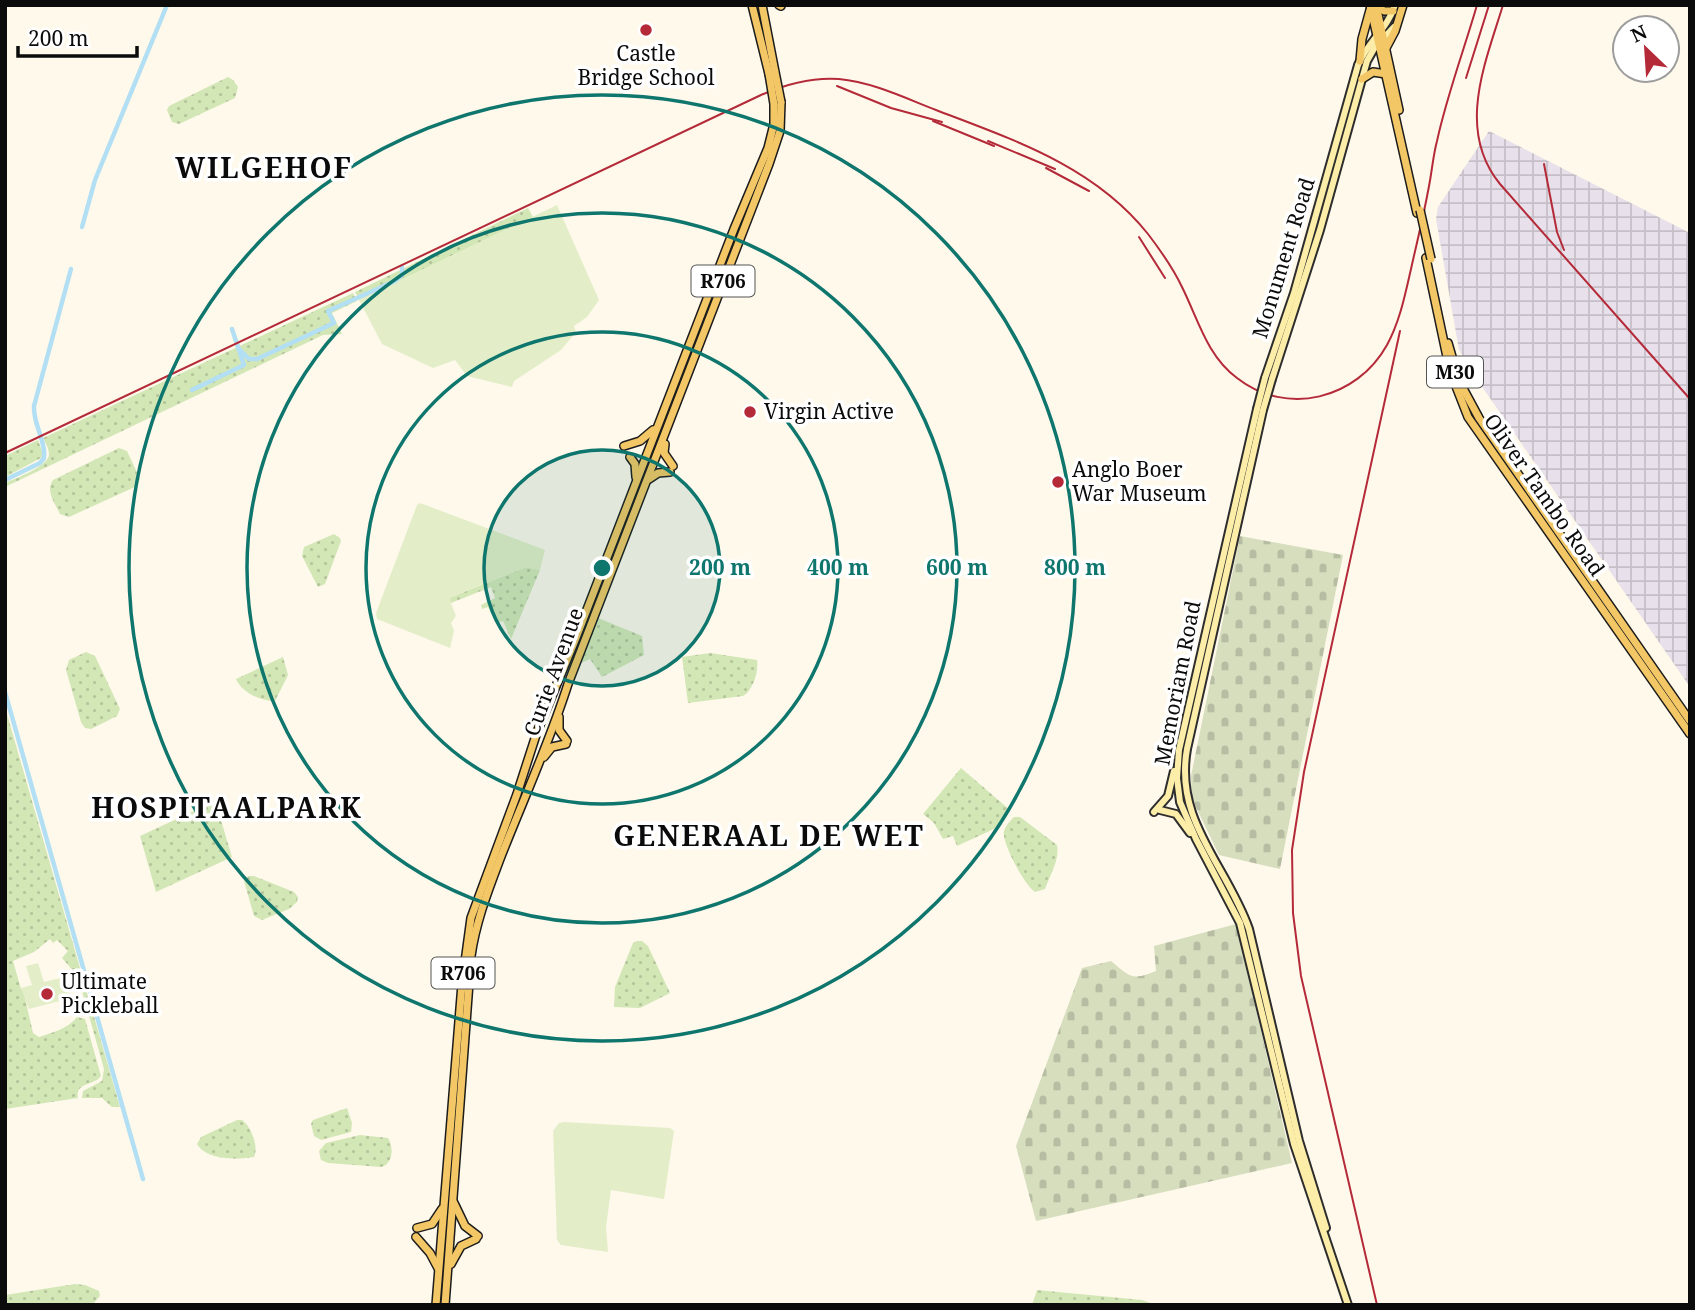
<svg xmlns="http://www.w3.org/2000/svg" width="1695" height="1310" font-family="'Noto Serif',serif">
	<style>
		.industrial { fill: url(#industrial-grid) }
		.green { fill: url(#green-dots) }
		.cemetery { fill: url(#cemetery-stones) }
		.pitch { fill: #e3eec8 }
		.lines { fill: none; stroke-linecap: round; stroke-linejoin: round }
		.canal { stroke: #b2dff3; stroke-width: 4.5 }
		.secondary-casing { stroke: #2d2d2d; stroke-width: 10 }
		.primary-casing { stroke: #1c1c1c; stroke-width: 10 }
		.secondary { stroke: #fceda8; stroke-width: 6 }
		.primary { stroke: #f3c766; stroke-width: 7 }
		.rail { stroke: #b52a39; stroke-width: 2 }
		.secondary-bridge-casing { stroke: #2d2d2d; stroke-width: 10; stroke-linecap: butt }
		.primary-bridge-casing { stroke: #1c1c1c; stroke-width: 10; stroke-linecap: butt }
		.secondary-bridge { stroke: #fceda8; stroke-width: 6 }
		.primary-bridge { stroke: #f3c766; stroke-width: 7 }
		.ring { fill: none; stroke: #0f766e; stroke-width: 3.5 }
		.poi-dot { fill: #b52a39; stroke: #fff; stroke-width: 2.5 }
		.labels { text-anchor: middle; stroke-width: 7; stroke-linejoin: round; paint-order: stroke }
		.shield { fill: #fff; stroke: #545454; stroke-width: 2 }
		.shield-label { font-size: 19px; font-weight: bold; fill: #0b0b0b }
		.poi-label { font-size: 21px; fill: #0b0b0b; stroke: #fff; text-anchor: start }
		.street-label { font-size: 21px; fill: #0b0b0b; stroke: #fff }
		.district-label { font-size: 28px; font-weight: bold; letter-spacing: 2px; fill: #0b0b0b; stroke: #fff }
		.centre { fill: #0f766e; stroke: #fff; stroke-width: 3.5 }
		.ring-label { font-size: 21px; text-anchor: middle; font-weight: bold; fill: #0f766e; stroke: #fff; stroke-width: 7; stroke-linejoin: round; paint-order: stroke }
	</style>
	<defs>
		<pattern id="industrial-grid" width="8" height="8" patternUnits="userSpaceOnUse" patternTransform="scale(1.75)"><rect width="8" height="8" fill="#e8e0ea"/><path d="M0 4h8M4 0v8" fill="none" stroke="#c6bfc7"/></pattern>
		<pattern id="green-dots" width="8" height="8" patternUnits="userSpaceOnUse" patternTransform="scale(1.75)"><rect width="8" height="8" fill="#d3e7b6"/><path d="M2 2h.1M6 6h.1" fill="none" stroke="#b4c59b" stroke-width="1.8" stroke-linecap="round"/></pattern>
		<pattern id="cemetery-stones" width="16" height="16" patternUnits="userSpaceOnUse" patternTransform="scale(1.75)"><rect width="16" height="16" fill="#d6debe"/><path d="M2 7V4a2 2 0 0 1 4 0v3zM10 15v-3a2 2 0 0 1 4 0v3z" fill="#b6bda2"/></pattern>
	</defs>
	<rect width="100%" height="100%" fill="#fef9eb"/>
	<polygon class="industrial" points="1489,131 1690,233 1690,687 1476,378 1459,350 1436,219 1438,207"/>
	<g class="green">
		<polygon points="228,77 233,80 238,87 235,98 179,124 172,122 167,110 169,106"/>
		<polygon points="528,208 533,217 359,300 355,292"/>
		<path d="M353,293L357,301L332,313L342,334L323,335L5,487V483C16,478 47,467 49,455C49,449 46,443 43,438Z"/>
		<polygon points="38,440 43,454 41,458 5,477 5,456"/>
		<path d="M119,448L127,451L140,479L137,486L69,517L60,514C55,503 45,491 53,480Z"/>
		<polygon points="334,534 340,538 341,541 325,584 318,587 302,556 304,547"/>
		<polygon points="526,567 540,570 511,639 503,621 496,623 488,607 482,609 481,605 495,598 491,587 451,603 449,598"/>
		<polygon points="598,618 642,636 644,655 602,677 590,659 581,663"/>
		<polygon points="86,652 95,656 120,709 117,716 91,729 85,728 81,722 66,670 69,660"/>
		<path d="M710,653L757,660C759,671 753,690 743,696L688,703L682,657Z"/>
		<path d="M283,657L288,675L275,701C261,701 242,693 236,679Z"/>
		<path d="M5,707L120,1107H112L102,1098H82L83,1091L102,1081L104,1069L80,984L75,973L62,958L68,951L57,940L53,943L50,939L34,952L13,961L21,989H23L33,1033L39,1037C53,1032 68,1029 77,1017L85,1019L101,1076C94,1086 75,1082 78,1098L5,1109Z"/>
		<polygon points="961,768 1010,810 1006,818 1004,817 994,829 957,846 953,836 943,839 934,823 923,814"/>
		<polygon points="211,803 217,807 232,857 156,892 140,836"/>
		<path d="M1014,817H1020L1057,845C1060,859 1050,875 1045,889L1035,892C1025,886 1001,842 1004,831C1006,825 1010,821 1014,817Z"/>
		<polygon points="248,876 254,876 294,892 298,897 297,902 289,909 262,920 254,916 244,881"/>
		<polygon points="637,941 642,941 648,946 670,993 640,1008 614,1007 615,987 633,943"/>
		<polygon points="347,1108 352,1123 351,1132 321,1140 314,1136 311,1124 313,1120"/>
		<path d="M237,1120H242C251,1126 259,1147 254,1157C237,1160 206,1160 197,1144L201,1137Z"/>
		<path d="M360,1135L388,1138C394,1148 393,1164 381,1167L328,1163L321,1160L319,1151L326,1143Z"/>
		<polygon points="75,1284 85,1285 99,1291 100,1296 92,1305 5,1305 5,1295"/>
		<polygon points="1037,1290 1142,1300 1156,1305 1032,1305"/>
	</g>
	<g class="cemetery">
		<polygon points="1240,536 1343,555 1280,869 1219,855 1192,799 1191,776"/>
		<path d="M1236,924L1292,1163L1036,1221L1016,1146L1082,968L1111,961C1130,977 1132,981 1156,971L1154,946Z"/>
	</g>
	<g class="pitch">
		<polygon points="557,205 599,300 587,317 574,326 576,332 561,350 514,381 512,387 467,376 455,360 433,368 382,344 359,300"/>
		<polygon points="420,503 545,550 540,570 526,567 449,598 456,616 451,623 454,631 450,648 377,619 376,613 417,505"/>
		<polygon points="38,963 44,982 65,977 71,998 29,1009 21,988 32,985 26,966"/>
		<polygon points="564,1122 670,1128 674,1131 664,1199 611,1190 606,1227 608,1252 561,1245 557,1240 553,1131 559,1123"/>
	</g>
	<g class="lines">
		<g class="canal">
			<polyline points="82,227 95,180 167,5"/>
			<polyline points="240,350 249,359 257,359 334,323 328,311 395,281 402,275 402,267"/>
			<polyline points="192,390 244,365 232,329"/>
			<path d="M5,480L40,463L44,458C46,440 33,425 34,406L71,269"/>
			<polyline points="5,692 143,1179"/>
		</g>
		<defs>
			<g id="secondary">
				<path d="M1265,378L1294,293L1358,65C1367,43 1388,28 1395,5"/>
				<polyline points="1272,379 1320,230 1367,61 1375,47 1394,27"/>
				<polyline points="1257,409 1179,750 1177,778 1180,802 1196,839 1240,923 1294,1144 1348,1305"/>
				<path d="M1263,410L1187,749C1174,821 1227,866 1249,929L1299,1141L1326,1228"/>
				<polyline points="1160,810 1176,814 1190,833"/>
				<polyline points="1154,812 1168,796 1174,771"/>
			</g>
			<g id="primary">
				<polyline points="752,5 769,74"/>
				<polyline points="762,5 775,72"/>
				<polyline points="779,5 781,6"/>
				<polyline points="1370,5 1417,213"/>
				<polyline points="1376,5 1399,110"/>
				<polyline points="1377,6 1384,11 1393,11"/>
				<polyline points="1386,48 1395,31 1403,5"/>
				<polyline points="1360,61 1362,39 1370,10"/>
				<polyline points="1362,79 1373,72 1386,74"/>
				<polyline points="1426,258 1450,371 1468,417 1690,734"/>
				<polyline points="1448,343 1459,381 1479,418 1690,721"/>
				<polyline points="665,444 664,453 673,466"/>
				<polyline points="624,446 640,441 653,430"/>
				<polyline points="630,457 635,464 636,477"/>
				<polyline points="649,479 658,473 670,472"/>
				<polyline points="559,717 559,730 567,741"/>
				<polyline points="544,757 552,747 566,744"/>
				<polyline points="454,1203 465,1226 478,1236"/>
				<polyline points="417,1228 432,1224 442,1209"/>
				<polyline points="416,1237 430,1253 438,1268"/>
				<polyline points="451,1264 461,1246 476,1239"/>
				<polyline points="436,1305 462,984 471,918 517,794 537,732 576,638 734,229 768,148 774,124 774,104"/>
				<path d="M445,1305L471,956C476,921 488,891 500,859C523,800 549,744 568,684L769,164L780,131L781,102"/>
			</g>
		</defs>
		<use href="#secondary" class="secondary-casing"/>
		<use href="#primary" class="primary-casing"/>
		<use href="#secondary" class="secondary"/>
		<use href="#primary" class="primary"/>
		<g class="rail">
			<path d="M1503,5C1485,64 1456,130 1500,184L1690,399"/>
			<polyline points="1466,78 1489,5"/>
			<polyline points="837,86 891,108 942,122"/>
			<polyline points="933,121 994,146"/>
			<polyline points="988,141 1055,169"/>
			<polyline points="1544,164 1557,232 1564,250"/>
			<polyline points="1046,168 1089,191"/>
			<polyline points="1139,237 1165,278"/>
			<path d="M5,453L761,95C786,84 811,77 839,79C872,82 905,98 936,110C1014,140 1094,166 1148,234C1161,251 1173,268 1182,287C1198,319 1207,356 1237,378C1287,417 1357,399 1387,345C1400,321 1405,295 1411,269C1417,242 1424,214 1429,186C1432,171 1433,156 1437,141C1447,95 1464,50 1477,5"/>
			<polyline points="1377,1305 1301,976 1293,913 1292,850 1304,772 1400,331"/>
		</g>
		<defs>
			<g id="secondary-bridge">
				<polyline points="1257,409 1265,378"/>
				<polyline points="1263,410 1272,379"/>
			</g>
			<g id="primary-bridge">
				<polyline points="775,72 781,102"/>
				<polyline points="769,74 774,104"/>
				<polyline points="1420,210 1431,259"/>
			</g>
		</defs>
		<use href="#secondary-bridge" class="secondary-bridge-casing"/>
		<use href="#primary-bridge" class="primary-bridge-casing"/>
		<use href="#secondary-bridge" class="secondary-bridge"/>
		<use href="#primary-bridge" class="primary-bridge"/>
	</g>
	<circle cx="602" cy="568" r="118" fill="#0f766e" fill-opacity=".12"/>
	<g class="ring">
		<circle cx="602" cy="568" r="118"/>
		<circle cx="602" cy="568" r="236"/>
		<circle cx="602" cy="568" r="355"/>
		<circle cx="602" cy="568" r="473"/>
	</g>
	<g class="poi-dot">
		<circle cx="646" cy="30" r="7"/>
		<circle cx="750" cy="412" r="7"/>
		<circle cx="1058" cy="482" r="7"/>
		<circle cx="47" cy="994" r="7"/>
	</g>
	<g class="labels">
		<g class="shield">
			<rect x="691.5" y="265.5" width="63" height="31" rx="5"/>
			<rect x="1427" y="356.5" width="56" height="31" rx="5"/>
			<rect x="431.5" y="957.5" width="63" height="31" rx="5"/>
		</g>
		<g class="shield-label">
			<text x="723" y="288">R706</text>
			<text x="1455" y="379">M30</text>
			<text x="463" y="980">R706</text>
		</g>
		<g class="poi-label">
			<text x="646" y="61" text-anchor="middle">Castle<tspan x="646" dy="24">Bridge School</tspan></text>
			<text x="764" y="419">Virgin Active</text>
			<text x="1072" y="477">Anglo Boer<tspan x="1072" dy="24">War Museum</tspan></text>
			<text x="61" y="989">Ultimate<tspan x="61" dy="24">Pickleball</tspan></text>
		</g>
		<g class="street-label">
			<text transform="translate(1284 258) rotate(-73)" y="7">Monument Road</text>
			<text transform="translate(1544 495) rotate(55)" y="7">Oliver Tambo Road</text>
			<text transform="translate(554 672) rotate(-70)" y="7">Curie Avenue</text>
			<text transform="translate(1178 683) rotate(-79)" y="7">Memoriam Road</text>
		</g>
		<g class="district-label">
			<text x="264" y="178">WILGEHOF</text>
			<text x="227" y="818">HOSPITAALPARK</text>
			<text x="769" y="846">GENERAAL DE WET</text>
		</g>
	</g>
	<circle cx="602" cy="568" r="10" class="centre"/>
	<g class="ring-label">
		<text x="720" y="575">200 m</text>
		<text x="838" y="575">400 m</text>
		<text x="957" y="575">600 m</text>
		<text x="1075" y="575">800 m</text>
	</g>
	<rect width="1695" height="1310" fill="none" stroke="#0b0b0b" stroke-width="14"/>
	<g transform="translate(1646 49) rotate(335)"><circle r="33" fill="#ffffff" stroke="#9d9d9d" stroke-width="2"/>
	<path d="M0-5L12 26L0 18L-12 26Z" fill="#b52a39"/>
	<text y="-10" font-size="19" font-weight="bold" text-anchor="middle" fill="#0b0b0b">N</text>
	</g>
	<path d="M18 46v10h119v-10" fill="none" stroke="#0b0b0b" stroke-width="3.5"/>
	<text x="28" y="46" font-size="21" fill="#0b0b0b" stroke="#ffffff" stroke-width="5" paint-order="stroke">200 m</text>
</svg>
